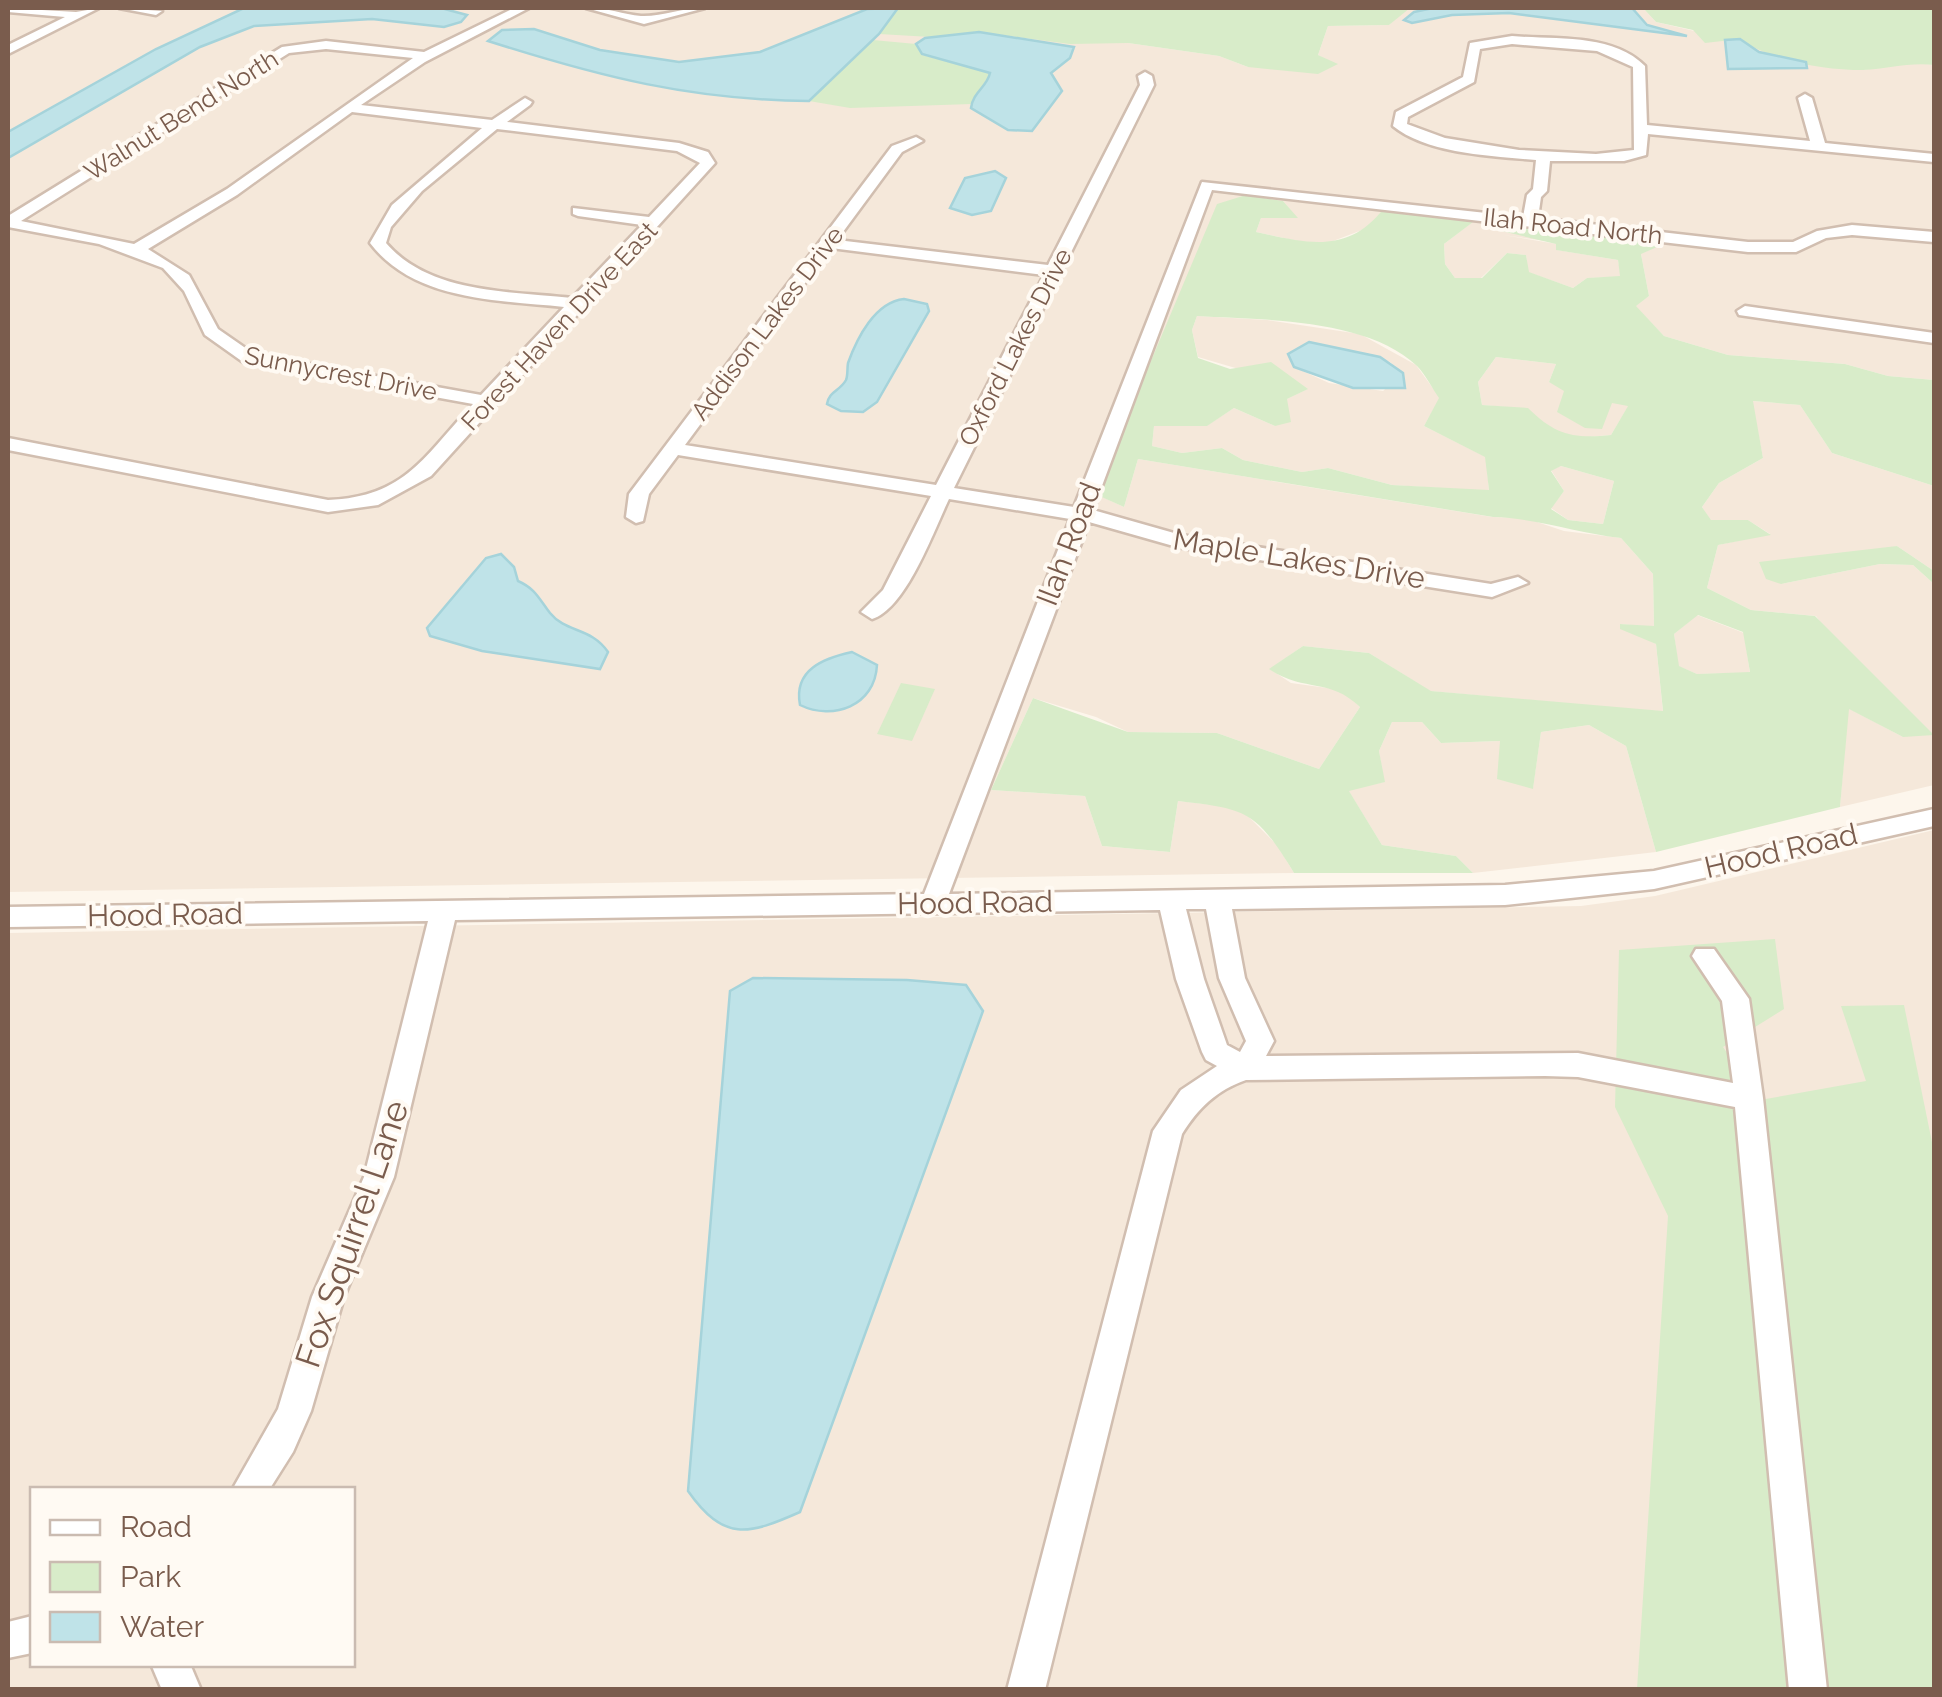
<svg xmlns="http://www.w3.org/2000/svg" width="1942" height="1697" font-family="Raleway,sans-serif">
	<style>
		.residential { fill: #f5e8da; fill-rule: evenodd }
		.green { fill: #d8ecc9; fill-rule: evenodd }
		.water { fill: #bfe3e8; stroke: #a5d3da; stroke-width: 2.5 }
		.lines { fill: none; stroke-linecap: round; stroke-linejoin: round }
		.minor-casing { stroke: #d1beb0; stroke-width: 5 }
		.minor { fill: #fff; fill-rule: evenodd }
		.labels { text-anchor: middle; stroke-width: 8; stroke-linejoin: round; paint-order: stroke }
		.far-street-label { font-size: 25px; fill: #7a5c4d; stroke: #fffaf3 }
		.street-label { font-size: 30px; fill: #7a5c4d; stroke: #fffaf3 }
		.near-street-label { font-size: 35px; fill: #7a5c4d; stroke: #fffaf3 }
	</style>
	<rect width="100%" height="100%" fill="#fdf6ec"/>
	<g class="residential">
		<polygon points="8,8 244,8 156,49 8,132"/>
		<polygon points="441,8 898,8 880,33 1128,43 1219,56 1248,67 1337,65 1318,55 1328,26 1389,25 1407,8 1643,8 1656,22 1862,70 1911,62 1934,65 1934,380 1888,376 1845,364 1728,355 1664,336 1635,306 1649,296 1641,254 1503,235 1557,244 1557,250 1618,260 1621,277 1587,278 1573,288 1528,272 1526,255 1507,253 1481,278 1455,278 1445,264 1444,244 1475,220 1370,227 1320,246 1256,232 1261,218 1296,217 1283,201 1246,195 1096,494 1124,507 1138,459 1492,517 1525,518 1564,531 1621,538 1653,574 1654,627 1620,624 1656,644 1663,712 1430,691 1369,653 1303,646 1270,669 1291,683 1342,690 1360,707 1319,769 1217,733 1128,732 1096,717 1033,698 991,790 1085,796 1102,846 1170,852 1178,801 1240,808 1277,845 1294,873 8,892 8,158 200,47 235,32 275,22 372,19 444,27 446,9"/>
		<path d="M1197,316L1267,320L1360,334L1416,365L1440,398L1424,426L1486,457L1489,491L1392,485L1328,468L1302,472L1243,460L1222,448L1182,453L1152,446L1154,426H1206L1234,408L1275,426L1287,399L1307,389L1198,357L1192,330ZM1309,342L1368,354L1390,362L1403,373L1383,391L1329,383L1294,367Z"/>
		<polygon points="1496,357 1556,364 1549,382 1629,405 1611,435 1576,438 1548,428 1528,409 1482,405 1478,382"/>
		<polygon points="1752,401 1800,405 1832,453 1934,486 1934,571 1897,546 1781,584 1880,564 1913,565 1934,584 1934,785 1840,807 1848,708 1903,737 1816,616 1751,610 1707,588 1718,545 1770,534 1748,520 1710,520 1702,507 1719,483 1763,458"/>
		<polygon points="1561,466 1614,481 1603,524 1568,520 1551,508 1564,491 1551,470"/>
		<polygon points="1697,615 1744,633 1750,673 1697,674 1678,666 1674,634"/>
		<polygon points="1392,722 1422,722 1441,743 1501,741 1533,788 1541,732 1589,725 1626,746 1656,852 1473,873 1456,856 1382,845 1348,790 1384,782 1379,751"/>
		<path d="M1934,830V1689H8V933L1581,906L1655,896ZM32,1490H352V1664H32Z"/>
	</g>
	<g class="green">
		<polygon points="898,8 1410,8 1389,25 1328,26 1318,55 1338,64 1318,74 1248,67 1219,56 1128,43 1070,44 979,32 948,38 879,34"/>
		<path d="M1643,8H1934V65C1909,62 1888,69 1863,70C1824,70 1771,61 1740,39L1705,43L1693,30L1656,22Z"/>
		<polygon points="873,40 916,44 922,55 990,73 972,104 850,108 809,101"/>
		<path d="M1246,195L1283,201L1298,218H1261L1256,232C1307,243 1348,255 1384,208L1477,219L1444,244L1445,264L1455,278H1482L1507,253L1526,255L1529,272L1573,288L1587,278L1620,276L1618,260L1556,250V244L1493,229L1500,220L1636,237L1657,247L1641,254L1649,296L1636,306L1664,336L1728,355L1845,364L1888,376L1934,380V486L1832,453L1800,405L1753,401L1763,458L1719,483L1702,507L1711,520H1748L1771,535L1718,545L1707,588L1751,610L1815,616L1934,735L1903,737L1849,709L1840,807L1656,852L1626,746L1589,725L1541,732L1533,789L1497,779L1500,741L1441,743L1422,722H1392L1379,751L1385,782L1349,791L1382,845L1456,856L1473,873H1294C1256,811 1248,809 1178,801L1170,852L1102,846L1085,796L991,790L1033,698L1128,732L1217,733L1319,769L1360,707C1329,677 1306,693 1269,669L1303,646L1369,653L1431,691L1663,711L1656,644L1620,629V624L1654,626L1653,574L1621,538C1577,533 1535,518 1493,517L1138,459L1124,507L1095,494L1217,204ZM1197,316C1262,320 1367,318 1417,366C1425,374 1432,388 1439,398L1424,426L1485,457L1489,490L1392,485L1328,468L1302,472L1243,460L1222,448L1182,453L1152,446L1154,426H1207L1234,408L1275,426L1291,422L1287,399L1308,389L1271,362L1230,369L1198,358L1192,330ZM1496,357L1556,364L1549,382L1564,391L1557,412L1585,428L1602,429L1612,403L1628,406L1611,435C1574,439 1555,435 1528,408L1482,405L1478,382ZM1561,466L1614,481L1603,524L1568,520L1551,509L1564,491L1551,471ZM1698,615L1743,632L1750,672L1697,674L1679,666L1674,634Z"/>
		<polygon points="1897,546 1934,571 1934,584 1913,565 1880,564 1781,584 1766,579 1759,562"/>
		<polygon points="901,683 935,689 912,741 877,734"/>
		<polygon points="1775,939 1784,1009 1723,1047 1760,1100 1866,1081 1841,1006 1904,1005 1934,1152 1934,1689 1637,1689 1668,1216 1615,1107 1619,950"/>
	</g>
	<g class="water">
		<polygon points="244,8 441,8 467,15 461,22 444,27 372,19 254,26 200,47 8,158 8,132 156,49"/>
		<path d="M898,8L879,34L809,101C691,100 601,77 488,41L502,30L534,29L600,50L679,62L760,52L867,9Z"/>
		<polygon points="1433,8 1632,8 1647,25 1687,36 1509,13 1452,15 1412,23 1404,20 1414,12"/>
		<path d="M979,32L1074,47L1070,58L1051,73L1062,91L1032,131L1008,130L971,108C973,92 987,87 990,73L922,54L916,44L925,38Z"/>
		<polygon points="1740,39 1759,52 1806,62 1807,68 1728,69 1725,40"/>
		<polygon points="995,171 1006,178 991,211 972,215 950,208 965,178"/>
		<path d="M904,299L927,304L929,311L877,402L863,412L841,411L827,404C829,391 840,391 846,380C848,375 847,369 848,363C857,338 875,302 904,299Z"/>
		<polygon points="1309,342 1380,357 1403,373 1405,388 1353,388 1294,367 1288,354"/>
		<path d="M501,554L514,567L518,581C536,589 539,599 550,613C566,633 591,627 608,652L600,669L482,651L430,636L427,628L486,558Z"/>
		<path d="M852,652L877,665C875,706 833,721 800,705C793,669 825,658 852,652Z"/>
		<path d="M753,978L907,980L966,985L983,1011L800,1512C748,1535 724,1542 688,1491L730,991Z"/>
	</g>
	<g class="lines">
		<defs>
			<g id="minor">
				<polygon points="8,8 76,12 99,8 8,54 8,45 65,17 8,12"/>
				<polygon points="119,8 162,11 156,15"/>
				<path d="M514,8H529L425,62L361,105L492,120L525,98L532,102L530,105L507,122L679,143L708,152L715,163L431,476L378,505L328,512L8,450V438L328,500C406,497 425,455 473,404L243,362L205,335L184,291L163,268L99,244L8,227V216L282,47L326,41L424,52ZM326,49L413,58L227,189L134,244L21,221L289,53ZM352,112L482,128L392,205L370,243C414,301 497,300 564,307L481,395L254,354L218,329L189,275L148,249L237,195ZM497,129L677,151L700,163L649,217L573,208V214L578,216L642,225L572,298C510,291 430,294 386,243L391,227L422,191Z"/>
				<path d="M586,8C605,7 622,14 641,16C662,17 684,7 705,8L644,24Z"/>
				<path d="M1512,36C1555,40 1612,33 1645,66L1647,125L1810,141L1798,98L1805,94L1812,98L1825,143L1934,154V162L1648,134L1646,155L1624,161H1550L1547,191L1541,197L1538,218L1748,242H1793L1817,231L1852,225L1934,232V242L1852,235L1826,238L1796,252H1748L1212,190L1093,510L1181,535L1491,584L1518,577L1528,583L1492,597L1177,547L1089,522L949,894L1505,885L1654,871L1934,809V826L1654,889L1505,905L1232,909L1245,978L1274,1041L1266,1056L1578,1053L1733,1083L1722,1001L1692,956L1696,949H1714L1749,999L1763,1098L1827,1690H1789L1735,1107L1578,1077L1545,1076L1246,1080C1217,1090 1198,1108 1182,1134L1045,1690H1007L1153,1131L1181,1090L1217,1066L1206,1060L1202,1052L1176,979L1160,910L455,920L394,1177L344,1297L311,1411L293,1452L269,1490H232L278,1409L312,1297L364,1177L428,921L8,927V907L924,894L1070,519L949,499C934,530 906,609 872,619L861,612L883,590L931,496L678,455L649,494L643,521L636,523L626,517L629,494L892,146L916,137L923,141L902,152L837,240L1048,265L1140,85L1138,76L1145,72L1152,76L1154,85L954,488L1074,507L1202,182L1523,217L1527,195L1533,189L1536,160C1493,156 1427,154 1393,126L1396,112L1463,77L1470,43ZM1512,44L1597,51L1633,67L1634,150L1596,154L1519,150L1445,138L1407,124L1408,117L1474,82L1480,49ZM831,248L1044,275L936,485L685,445ZM1186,909H1206L1219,978L1246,1041L1240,1052L1227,1045L1204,979Z"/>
				<polygon points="1745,306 1934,333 1934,343 1739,315 1737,311"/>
				<polygon points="32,1616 32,1653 8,1658 8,1622"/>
				<polygon points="151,1664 190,1664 201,1690 162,1690"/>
			</g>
		</defs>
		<use href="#minor" class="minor-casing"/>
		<use href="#minor" class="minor"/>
	</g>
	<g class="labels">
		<g class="far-street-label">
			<text transform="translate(181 115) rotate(-32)" y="9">Walnut Bend North</text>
			<text transform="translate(1573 226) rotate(6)" y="9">Ilah Road North</text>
			<text transform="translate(767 323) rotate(-53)" y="9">Addison Lakes Drive</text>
			<text transform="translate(559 326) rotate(-47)" y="9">Forest Haven Drive East</text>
			<text transform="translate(1015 347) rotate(-63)" y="9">Oxford Lakes Drive</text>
			<text transform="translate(341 373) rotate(11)" y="9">Sunnycrest Drive</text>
		</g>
		<g class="street-label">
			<text transform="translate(1069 544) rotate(-69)" y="10">Ilah Road</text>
			<text transform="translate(1299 559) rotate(9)" y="10">Maple Lakes Drive</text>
			<text transform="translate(1781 851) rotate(-13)" y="10">Hood Road</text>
			<text transform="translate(975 903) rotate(-1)" y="10">Hood Road</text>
			<text transform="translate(165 915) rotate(-1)" y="10">Hood Road</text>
		</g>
		<g class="near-street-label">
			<text transform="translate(352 1234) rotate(-71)" y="12">Fox Squirrel Lane</text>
		</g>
	</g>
	<rect width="1942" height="1697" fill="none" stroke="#7a5c4d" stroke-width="20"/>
	<rect x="30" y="1487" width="325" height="180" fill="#fffaf3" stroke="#cabbb1" stroke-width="2.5"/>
	<rect x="50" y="1520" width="50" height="15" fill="#ffffff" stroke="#cabbb1" stroke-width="2.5"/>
	<text x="120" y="1537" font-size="30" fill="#7a5c4d">Road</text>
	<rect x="50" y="1562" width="50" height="30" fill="#d8ecc9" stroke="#cabbb1" stroke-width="2.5"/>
	<text x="120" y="1587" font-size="30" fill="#7a5c4d">Park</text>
	<rect x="50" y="1612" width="50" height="30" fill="#bfe3e8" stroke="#cabbb1" stroke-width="2.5"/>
	<text x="120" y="1637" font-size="30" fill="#7a5c4d">Water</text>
</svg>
